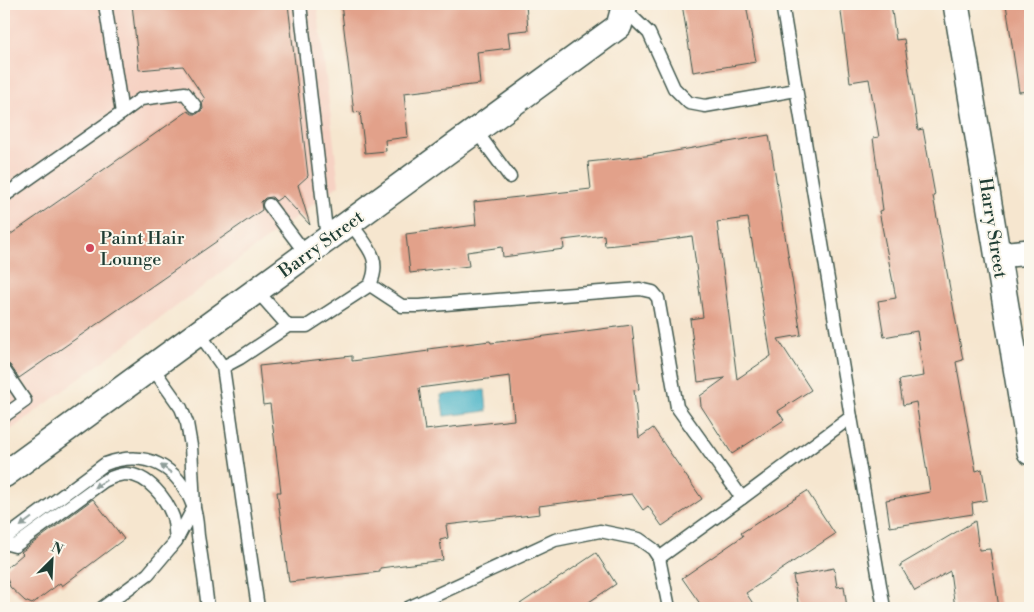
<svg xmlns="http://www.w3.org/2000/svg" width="1034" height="612" font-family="'Libre Bodoni',serif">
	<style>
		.built { fill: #f6d2c3 }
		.water { fill: #49b3c7; stroke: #34787e }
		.building { fill: #e2a18a; fill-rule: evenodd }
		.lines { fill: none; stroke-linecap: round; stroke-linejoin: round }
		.lane-casing { stroke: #3f564b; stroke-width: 15 }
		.street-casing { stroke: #3f564b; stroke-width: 28 }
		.lane { stroke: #fff; stroke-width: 12 }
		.street { stroke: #fff; stroke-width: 25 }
		.oneway { fill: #8f9e9a }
		.poi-dot { fill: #d1495b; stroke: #fbf7ec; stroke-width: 2 }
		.labels { text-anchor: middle; stroke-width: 4; stroke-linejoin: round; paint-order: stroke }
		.street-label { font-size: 18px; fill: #1f3d34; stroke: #fbf7ec }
		.poi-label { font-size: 18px; fill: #1f3d34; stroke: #fbf7ec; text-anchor: start }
	</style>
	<rect width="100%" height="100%" fill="#fbf7ec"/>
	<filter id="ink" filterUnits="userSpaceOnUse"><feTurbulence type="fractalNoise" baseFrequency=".02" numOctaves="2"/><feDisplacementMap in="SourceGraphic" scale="10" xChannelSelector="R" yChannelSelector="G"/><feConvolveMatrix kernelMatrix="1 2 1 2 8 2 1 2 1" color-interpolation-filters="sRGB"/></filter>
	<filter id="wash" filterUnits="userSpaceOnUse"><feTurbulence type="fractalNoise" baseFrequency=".0096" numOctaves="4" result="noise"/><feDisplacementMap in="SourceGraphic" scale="20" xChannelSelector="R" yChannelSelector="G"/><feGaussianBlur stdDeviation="1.12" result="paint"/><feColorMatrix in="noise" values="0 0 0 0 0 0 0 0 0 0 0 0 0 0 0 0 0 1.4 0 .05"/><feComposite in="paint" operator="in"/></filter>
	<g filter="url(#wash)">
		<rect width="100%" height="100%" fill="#f6e6cf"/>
		<polygon class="built" points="4,4 317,4 339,185 4,435"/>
		<polygon class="water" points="485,390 487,411 444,416 441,395"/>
		<g id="blocks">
			<g class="building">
				<polygon points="132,4 288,4 308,176 298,185 310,225 283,196 276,201 272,197 265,198 261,202 262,210 19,378 10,365 4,362 4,239 188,111 192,114 197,114 203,109 202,101 205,99 183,66 139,70"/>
				<polygon points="341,4 428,4 428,7 460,4 526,4 528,30 508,32 510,48 477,52 480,84 404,93 408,137 385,140 386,151 365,153 360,112 354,113"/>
				<polygon points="682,4 746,4 756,62 693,72"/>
				<polygon points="840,4 891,4 896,40 904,39 918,130 923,129 935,195 933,196 963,360 956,362 976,471 982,469 987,500 972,503 973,514 890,527 886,500 930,492 916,402 903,405 899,380 924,376 917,331 884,337 878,301 896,298 879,211 883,210 873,138 879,137 869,79 850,82"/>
				<polygon points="1006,4 1030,4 1030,91 1019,92"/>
				<path d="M769,135L801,335L778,339L811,390L778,411L784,420L732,454L701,406L700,396L725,378L698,382L690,319L703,317L692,236L658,241L605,246L604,235L563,240L564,249L503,257L502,247L467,252L469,266L410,273L406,234L476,225L474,202L591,189L588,162L646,156ZM748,218L771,356L737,379L717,222Z"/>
				<path d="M632,325L639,389L634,390L639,438L653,428L702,499L662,526L648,506L643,510L632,494L539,506L540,514L446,525L448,538L440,540L443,560L380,568V572L289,582L277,492H281L270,404L263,405L259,366L352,356V361L429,351L428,349L490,341L491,343ZM510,376L514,420L425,430L419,388Z"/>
				<polygon points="807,491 835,534 746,593 756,608 703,608 682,578 743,536 741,533"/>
				<polygon points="93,499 124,539 62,586 60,583 32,604 25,601 10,587 4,570 23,554 21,552"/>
				<polygon points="975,521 979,550 990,549 999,608 955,608 950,571 915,591 900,565"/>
				<polygon points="596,553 616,584 580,608 514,608"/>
				<polygon points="834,568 837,587 844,586 847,608 799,608 793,576"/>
			</g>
		</g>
	</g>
	<g filter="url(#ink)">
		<use href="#blocks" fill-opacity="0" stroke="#3f564b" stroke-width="1"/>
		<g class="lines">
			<defs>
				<g id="lane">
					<polyline points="300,4 327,239"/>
					<polyline points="624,9 649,33 674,88 689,103 705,106 796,90"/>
					<polyline points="122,113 141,99 185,93 195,106"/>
					<polyline points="476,131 510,177"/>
					<polyline points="4,196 122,113 105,4"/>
					<polyline points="269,205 306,254"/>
					<polyline points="370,285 402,306 419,306 640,289 653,292 658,298 677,407 742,498 851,417 782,4"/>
					<path d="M288,326H307L370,285C383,257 365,245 350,222"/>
					<polyline points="199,333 223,367 240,358 288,326 257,291"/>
					<polyline points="223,367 258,608"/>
					<polyline points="4,370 25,401 4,416"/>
					<polyline points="851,417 884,608"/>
					<path d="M4,539L105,464C146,449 178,466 193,506C197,515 197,526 198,536C202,560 205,584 208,608"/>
					<path d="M4,543L15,546L104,481C110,478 118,474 126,474C148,475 166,498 173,517C175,524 175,533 176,541"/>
					<polyline points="659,558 742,498"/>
					<polyline points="102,608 148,574 176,541 194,507 191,446 187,423 181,408 152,367"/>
					<polyline points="408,608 555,540 600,531 639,539 653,549 659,558 669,608"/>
				</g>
				<g id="street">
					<polyline points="956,4 1030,452"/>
					<polyline points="998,255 1030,252"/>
					<polyline points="4,475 619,26 625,4"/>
				</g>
			</defs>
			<use href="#lane" class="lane-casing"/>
			<use href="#street" class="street-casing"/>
			<use href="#lane" class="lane"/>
			<use href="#street" class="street"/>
		</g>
		<defs><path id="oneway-solid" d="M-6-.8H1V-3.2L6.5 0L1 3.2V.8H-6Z" transform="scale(1.25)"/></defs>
		<g class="oneway">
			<use href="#oneway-solid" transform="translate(166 469) rotate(-144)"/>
			<use href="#oneway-solid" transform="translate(100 484) rotate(148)"/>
			<use href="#oneway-solid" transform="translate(26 522) rotate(143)"/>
		</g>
	</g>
	<circle class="poi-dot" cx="90" cy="248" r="5"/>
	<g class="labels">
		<g class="street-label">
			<text transform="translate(993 228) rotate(81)" y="6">Harry Street</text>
			<text transform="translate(321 244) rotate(-36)" y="6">Barry Street</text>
		</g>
		<g class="poi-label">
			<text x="100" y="244">Paint Hair<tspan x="100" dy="21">Lounge</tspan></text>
		</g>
	</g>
	<rect width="1034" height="612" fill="none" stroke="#fbf7ec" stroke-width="20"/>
	<g transform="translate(52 560) rotate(24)" stroke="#fbf7ec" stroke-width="4" paint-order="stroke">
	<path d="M0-4L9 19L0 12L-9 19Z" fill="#1f3d34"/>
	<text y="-8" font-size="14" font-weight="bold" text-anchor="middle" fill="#1f3d34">N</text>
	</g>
</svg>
